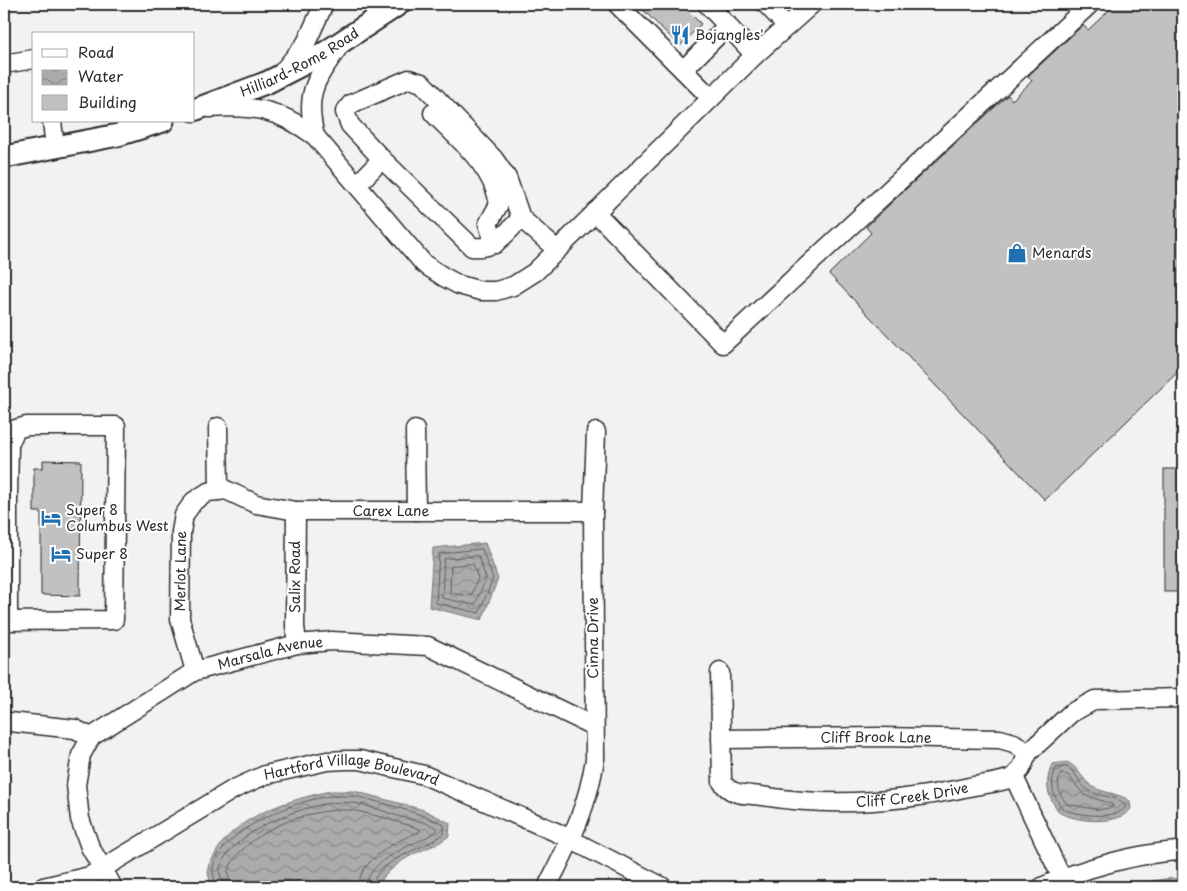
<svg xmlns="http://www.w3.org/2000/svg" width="1187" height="891" font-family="'Playpen Sans',sans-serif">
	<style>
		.water { fill: url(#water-waves); stroke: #787878 }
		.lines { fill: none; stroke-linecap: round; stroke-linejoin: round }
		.shore { stroke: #5e5e5e; stroke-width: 1 }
		.building { fill: #c1c1c1; stroke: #2b2b2b }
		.minor-casing { stroke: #2b2b2b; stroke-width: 21 }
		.major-casing { stroke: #2b2b2b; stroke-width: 25 }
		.minor { stroke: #fff; stroke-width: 18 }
		.major { stroke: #fff; stroke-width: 21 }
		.labels { text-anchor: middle; stroke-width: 4; stroke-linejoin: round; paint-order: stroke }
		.poi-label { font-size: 14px; fill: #2b2b2b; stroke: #fff; text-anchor: start }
		.street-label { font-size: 14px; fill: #2b2b2b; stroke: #fff }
	</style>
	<defs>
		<pattern id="water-waves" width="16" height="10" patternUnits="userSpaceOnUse" patternTransform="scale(1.25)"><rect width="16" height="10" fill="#ababab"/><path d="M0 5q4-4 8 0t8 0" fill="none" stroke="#8b8b8b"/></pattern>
	</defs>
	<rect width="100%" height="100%" fill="#f2f2f2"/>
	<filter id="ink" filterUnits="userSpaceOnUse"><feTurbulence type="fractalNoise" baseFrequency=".02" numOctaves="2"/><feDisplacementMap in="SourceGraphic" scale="10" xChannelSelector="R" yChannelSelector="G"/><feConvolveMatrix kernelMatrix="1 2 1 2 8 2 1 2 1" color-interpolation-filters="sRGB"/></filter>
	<g filter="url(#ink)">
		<g class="water">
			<polygon points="485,543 498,579 482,620 429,607 433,548"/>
			<path d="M1067,762C1078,767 1081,777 1089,784C1098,793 1118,792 1130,801L1131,809C1117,826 1078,822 1060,813C1047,796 1044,785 1052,764Z"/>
			<path d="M330,791H354L424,810L450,823L449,836C436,846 428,847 414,854C398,862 386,873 376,887H212C211,882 207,874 208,868C208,865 211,861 213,858C232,816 289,800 330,791Z"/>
			<polygon points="1172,878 1183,881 1183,887 1132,887 1138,883"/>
		</g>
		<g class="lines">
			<g class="shore">
				<polygon points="482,549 493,579 479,613 436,603 439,554"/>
				<polygon points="478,556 486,578 475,605 442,598 444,559"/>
				<polygon points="473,564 478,578 471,596 450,593 451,566"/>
				<path d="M1067,767C1077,772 1079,785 1088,790C1099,797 1114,795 1125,804V808C1115,820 1076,815 1063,809C1053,797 1049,783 1056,768Z"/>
				<path d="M1061,774L1068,775L1084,795L1112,804L1113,807L1099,810L1067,804C1060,796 1055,784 1061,774Z"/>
				<path d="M216,887C216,881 212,874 213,868C220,830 300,798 333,796C340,796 347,796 353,796C367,798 434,817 444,825V833C426,850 376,858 372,887"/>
				<path d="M223,887C222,881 219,874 220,869C229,830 318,797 353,803C369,805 385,812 401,817C413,820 425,821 437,828V831C417,845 368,857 366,887"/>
				<path d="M230,887L228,870C246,831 308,808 349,810C363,811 405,824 420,829L419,832C397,840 359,860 358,887"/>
			</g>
		</g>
		<g class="building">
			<polygon points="637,4 681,4 701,24 680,46"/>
			<polygon points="1116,4 1183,4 1183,367 1045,500 829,274 871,233 866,227 893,201 1008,95 1012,100 1032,81 1028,76 1083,25 1088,30"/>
			<polygon points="43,460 81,461 80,596 41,595 41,512 34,512 34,468 43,468"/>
			<rect x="1164" y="469" width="19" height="123"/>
		</g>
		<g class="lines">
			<defs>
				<g id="minor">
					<polyline points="617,4 711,98"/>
					<polyline points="707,4 755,55"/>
					<polyline points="766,4 786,25"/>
					<polyline points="4,64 34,59"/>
					<polyline points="683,70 728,25"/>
					<polyline points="280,75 306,43 324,4"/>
					<path d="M209,108C254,105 278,109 315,136L424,264L444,277L459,285L481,291H496L513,286L535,272L755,55L812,4"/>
					<path d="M433,113C459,140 493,166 499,204L488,224L495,244"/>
					<polyline points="52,121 55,148"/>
					<path d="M315,136C304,93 316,79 340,45"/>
					<polyline points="357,185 382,159"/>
					<polyline points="595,212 723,344 1090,4"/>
					<path d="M521,218C505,234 496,250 472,247L382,159L350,125L345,112L351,104L409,79L422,83L494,159L507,178L521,218L557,250"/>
					<polyline points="218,427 219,491"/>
					<polyline points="415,430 416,511"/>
					<polyline points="4,498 8,498 9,445 16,429 27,426 116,426 114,620 4,621"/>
					<polyline points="8,498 8,621"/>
					<polyline points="296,511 295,626 297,644"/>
					<path id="s1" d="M195,671L180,619L181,532L184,515L194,501L208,492L226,490L256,504L296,511H593"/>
					<path id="s2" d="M720,672L722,782C731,796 747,794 762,796C832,808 901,802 969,787C984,784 1000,783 1014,777L1021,769L1028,753L1071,713L1095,700L1183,698"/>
					<polyline points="10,722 75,729 91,737"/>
					<path id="s3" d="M721,739L879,737L1000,739L1014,743L1028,753"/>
					<polyline points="1014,777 1066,887"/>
					<path id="s4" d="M43,887L90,876L234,789L265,775L327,761L347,760H360L424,775L558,833L663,887"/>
					<path id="s5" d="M113,887L90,847L80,819L76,785L81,755L91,737L195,671L297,644L332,641L428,646L593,726"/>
					<path d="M547,887C570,841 587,811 595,759L593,511L596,432"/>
					<path d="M1042,887C1080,869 1141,852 1183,851"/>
				</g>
				<g id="major">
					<path id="s6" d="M194,110L268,82L323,54L399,4"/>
					<polyline points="4,157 118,135 163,121"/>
				</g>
			</defs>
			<use href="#minor" class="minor-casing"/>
			<use href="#major" class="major-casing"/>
			<use href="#minor" class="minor"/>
			<use href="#major" class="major"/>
		</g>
	</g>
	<defs>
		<symbol id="restaurant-bare" viewBox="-9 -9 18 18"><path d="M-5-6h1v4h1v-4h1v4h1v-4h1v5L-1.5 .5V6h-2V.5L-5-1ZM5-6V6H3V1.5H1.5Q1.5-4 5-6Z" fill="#1f6fb2" stroke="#fff" stroke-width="2.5" paint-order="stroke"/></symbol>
		<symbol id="shop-bare" viewBox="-9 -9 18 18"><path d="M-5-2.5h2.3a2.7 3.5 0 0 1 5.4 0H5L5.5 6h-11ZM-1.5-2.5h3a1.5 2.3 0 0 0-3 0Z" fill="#1f6fb2" stroke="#fff" stroke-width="2.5" paint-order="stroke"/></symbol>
		<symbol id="hotel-bare" viewBox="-9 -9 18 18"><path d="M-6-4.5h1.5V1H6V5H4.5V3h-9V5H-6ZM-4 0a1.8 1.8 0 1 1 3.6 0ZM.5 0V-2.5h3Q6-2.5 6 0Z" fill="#1f6fb2" stroke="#fff" stroke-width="2.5" paint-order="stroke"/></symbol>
	</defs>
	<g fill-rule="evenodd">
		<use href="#restaurant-bare" x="666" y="21" width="28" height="28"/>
		<use href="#shop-bare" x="1003" y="239" width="28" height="28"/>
		<use href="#hotel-bare" x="37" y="504" width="28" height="28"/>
		<use href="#hotel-bare" x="47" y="540" width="28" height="28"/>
	</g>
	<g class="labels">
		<g class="poi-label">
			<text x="695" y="40">Bojangles'</text>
			<text x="1032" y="258">Menards</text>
			<text x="66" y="515">Super 8<tspan x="66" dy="16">Columbus West</tspan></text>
			<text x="76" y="559">Super 8</text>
		</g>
		<g class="street-label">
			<text dy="5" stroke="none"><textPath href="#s6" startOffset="116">Hilliard-Rome Road</textPath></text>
			<text dy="5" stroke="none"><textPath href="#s1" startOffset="379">Carex Lane</textPath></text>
			<text dy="5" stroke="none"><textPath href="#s1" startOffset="102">Merlot Lane</textPath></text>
			<text transform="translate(295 577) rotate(-90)" y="5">Salix Road</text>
			<text transform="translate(593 638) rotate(-90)" y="5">Cinna Drive</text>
			<text dy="5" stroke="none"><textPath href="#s5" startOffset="362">Marsala Avenue</textPath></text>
			<text dy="5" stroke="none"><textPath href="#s3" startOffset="155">Cliff Brook Lane</textPath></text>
			<text dy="5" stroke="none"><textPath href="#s4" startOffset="339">Hartford Village Boulevard</textPath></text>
			<text dy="5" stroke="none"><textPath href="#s2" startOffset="305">Cliff Creek Drive</textPath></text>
		</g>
	</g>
	<rect width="1187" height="891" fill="none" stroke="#fff" stroke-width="20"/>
	<rect x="10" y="10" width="1167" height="871" fill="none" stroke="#2b2b2b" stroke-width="2" filter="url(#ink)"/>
	<rect x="32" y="32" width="162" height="90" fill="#ffffff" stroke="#aaaaaa"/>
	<rect x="42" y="49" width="25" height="8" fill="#ffffff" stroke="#aaaaaa"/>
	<text x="78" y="58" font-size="15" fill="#2b2b2b">Road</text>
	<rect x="42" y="70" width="25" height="15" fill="url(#water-waves)" stroke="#aaaaaa"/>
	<text x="78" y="82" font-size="15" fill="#2b2b2b">Water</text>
	<rect x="42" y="95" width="25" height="15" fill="#c1c1c1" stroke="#aaaaaa"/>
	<text x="78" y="108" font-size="15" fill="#2b2b2b">Building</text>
</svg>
